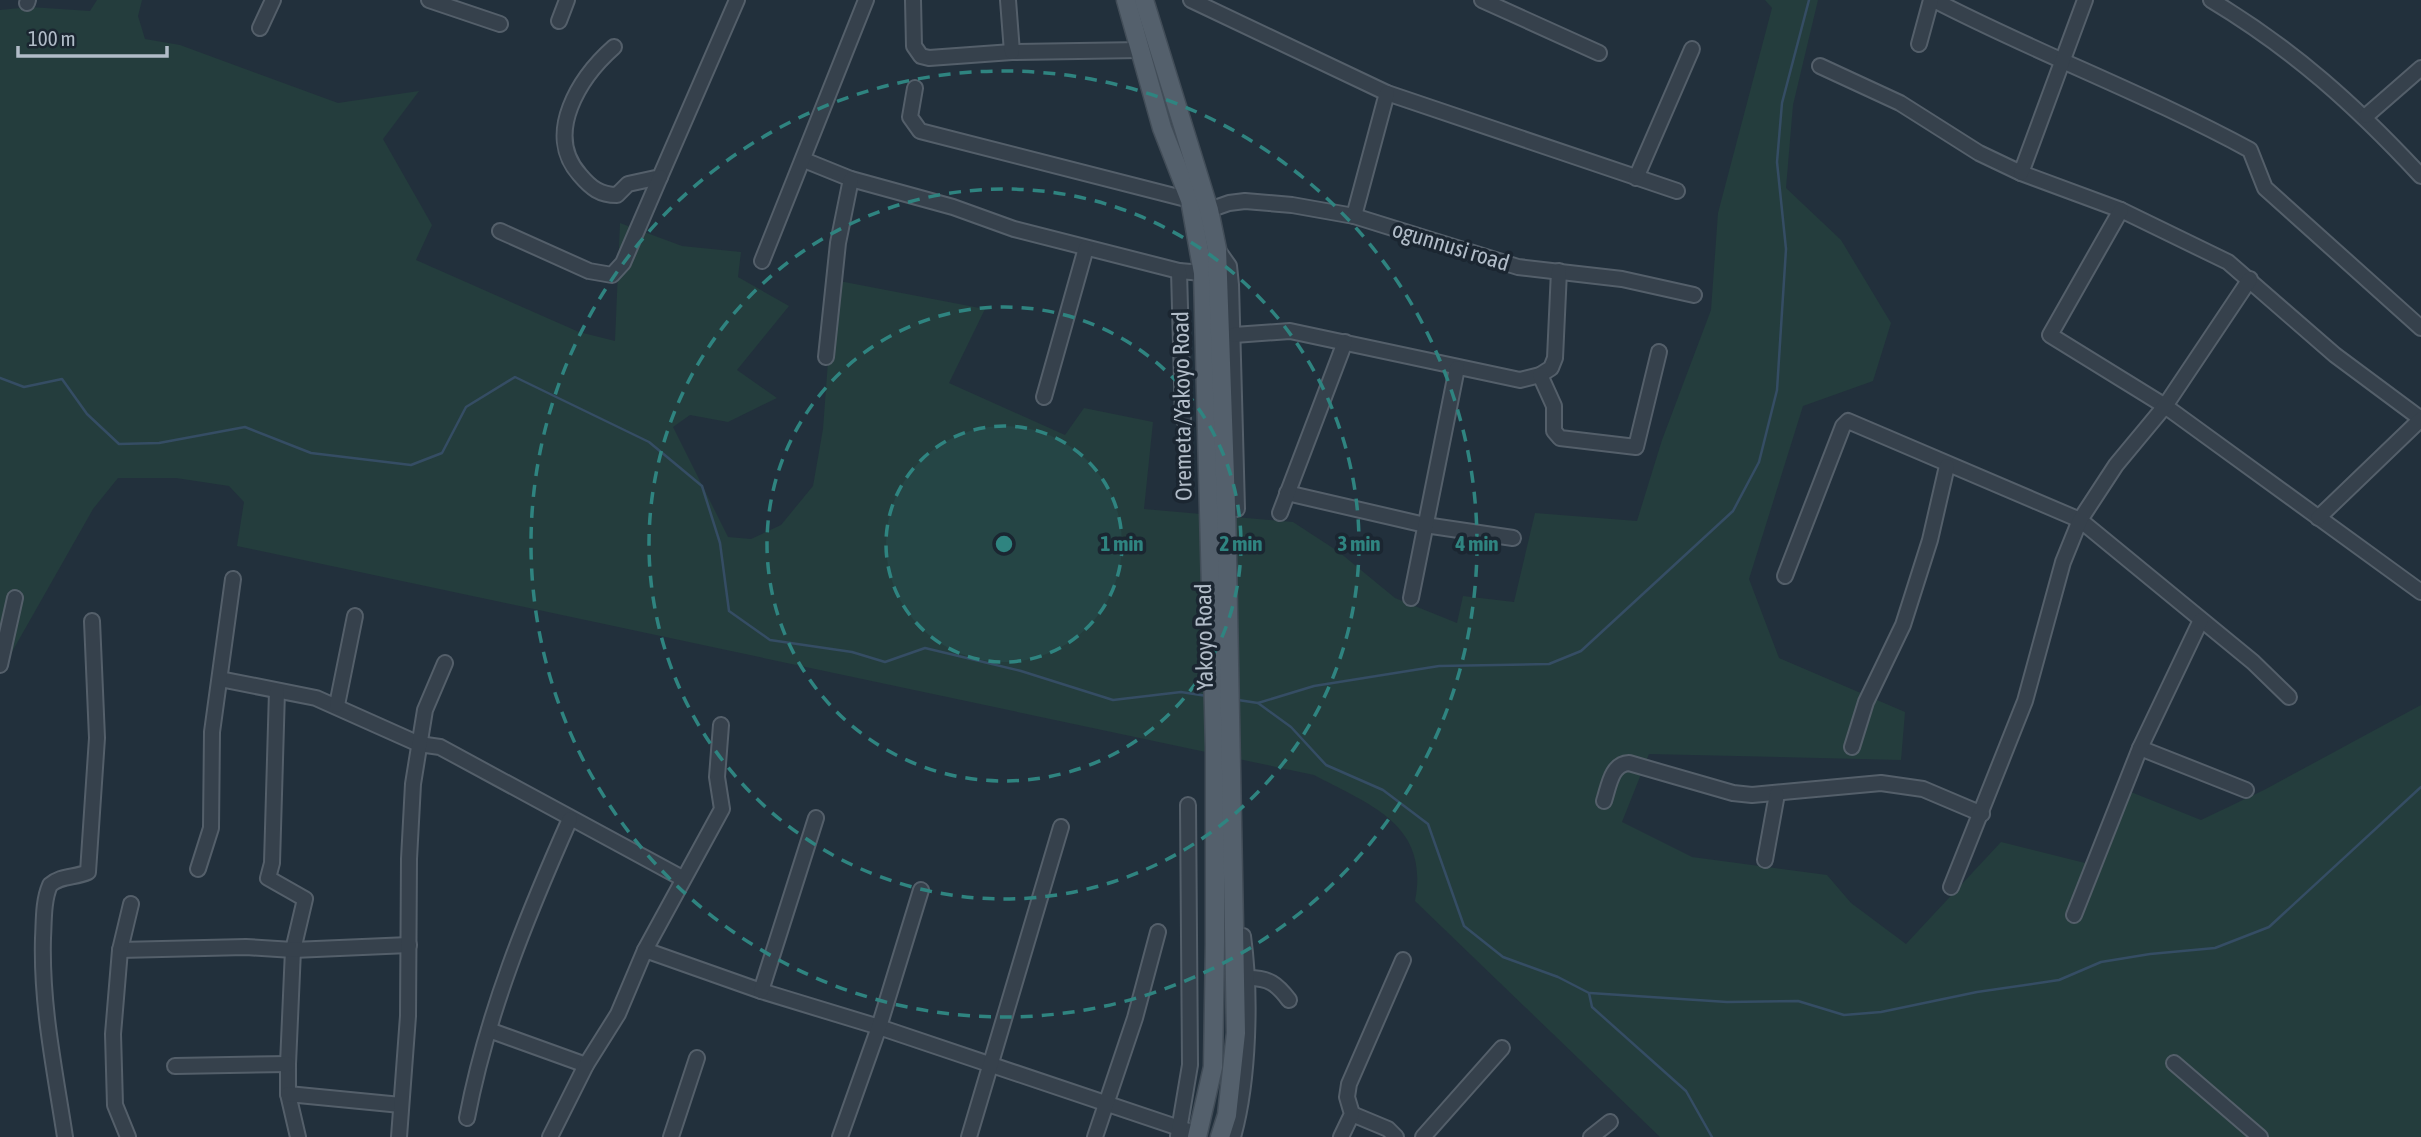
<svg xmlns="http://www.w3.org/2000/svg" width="2421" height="1137" font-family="'Asap Condensed',sans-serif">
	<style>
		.green { fill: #243d3d }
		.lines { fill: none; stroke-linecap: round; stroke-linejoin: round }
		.stream { stroke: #354d64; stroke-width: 2.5 }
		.minor-casing { stroke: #545f6a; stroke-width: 18 }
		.major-casing { stroke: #424d58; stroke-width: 21 }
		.minor { stroke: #36414c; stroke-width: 14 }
		.major { stroke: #54606c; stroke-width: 18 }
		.ring { fill: none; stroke: #2f8480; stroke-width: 3.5; stroke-dasharray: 12 9 }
		.labels { text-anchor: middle; stroke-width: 7; stroke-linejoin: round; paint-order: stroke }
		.street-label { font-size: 23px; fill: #b1bcc8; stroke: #1b2631 }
		.centre { fill: #2f8480; stroke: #1b2631; stroke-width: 3.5 }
		.ring-label { font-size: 21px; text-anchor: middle; font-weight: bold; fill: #2f8480; stroke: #1b2631; stroke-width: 7; stroke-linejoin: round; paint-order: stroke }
	</style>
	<rect width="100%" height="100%" fill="#22303c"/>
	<path class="green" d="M97,0H142L138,16L145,39L180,45L338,103L419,91L383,139L432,225L416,260L579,332L615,341L620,223L682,246L741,252L738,277L789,306L737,370L777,398L728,422L690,415L673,427L728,537L751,539L781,525L813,486L823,429L834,280L985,309L949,383L1065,435L1084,408L1153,422L1144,509L1293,522L1339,552L1395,598L1457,623L1463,596L1514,602L1535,513L1637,521L1662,440L1711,310L1718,213L1772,8L1765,0H1818L1793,105L1786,188L1841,240L1891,323L1873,381L1803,406L1749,579L1779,658L1905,712L1901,760L1649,754L1622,822L1692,857L1827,875L1851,903L1906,944L2001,842L2085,863L2126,790L2201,820L2264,790L2421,705V1137H1660L1415,901C1430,824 1370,805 1314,775L237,546L244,502L229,486L176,478H118L93,509L0,673V10L30,7L90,11Z"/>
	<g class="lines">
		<g class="stream">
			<polyline points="0,378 24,387 62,379 87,414 119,444 159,443 245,427 311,453 411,465 442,453 466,407 515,377 649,442 702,486 720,543 729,611 770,640 852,652 885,662 925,648 1021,671 1113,700 1181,692 1207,696"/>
			<polyline points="1238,700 1258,703 1291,727 1326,765 1383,790 1428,824 1464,926 1503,957 1558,977 1589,993 1592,1007 1686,1091 1712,1137"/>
			<polyline points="1258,703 1314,686 1439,666 1549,664 1581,651 1733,511 1759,462 1777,390 1786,249 1777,162 1782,103 1809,0"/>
			<polyline points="1590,993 1727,1002 1798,1001 1844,1015 1881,1012 1977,992 2059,980 2101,962 2150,954 2215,948 2269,927 2421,787"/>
		</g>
		<defs>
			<g id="minor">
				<polyline points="429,0 500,24"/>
				<polyline points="913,0 914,46 921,56 929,58 1012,52 1141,50"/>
				<polyline points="1008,0 1012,52"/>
				<polyline points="1191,0 1387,93 1677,191"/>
				<polyline points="1482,0 1599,53"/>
				<path d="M1934,0C2038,54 2147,94 2250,150L2265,188L2421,328"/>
				<path d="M2211,0C2294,50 2355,105 2421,176"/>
				<polyline points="27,3 28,0"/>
				<polyline points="559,21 567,0"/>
				<polyline points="260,28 273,0"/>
				<polyline points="1919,44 1931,0"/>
				<path d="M614,47C580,77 543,134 580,175C591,188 600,195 617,195L628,184L660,177L737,0"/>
				<polyline points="1820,66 1900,103 1979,153 2021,173 2121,210 2228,262 2335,355 2421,419"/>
				<polyline points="915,88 910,117 920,131 1190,200"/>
				<polyline points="2366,116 2421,68"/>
				<polyline points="804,160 851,179 953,207 1014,229 1179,271 1203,273"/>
				<polyline points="2021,173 2085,0"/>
				<polyline points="1636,178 1692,49"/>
				<polyline points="1209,210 1229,203 1245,201 1292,205 1354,216 1518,267 1622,279 1694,295"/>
				<polyline points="2121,210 2050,335 2165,406 2421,592"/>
				<polyline points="1354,216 1387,93"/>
				<polyline points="500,231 589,271 612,275 623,263 660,177"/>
				<polyline points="1217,249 1229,266 1231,285 1237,509"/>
				<polyline points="762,261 866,0"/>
				<polyline points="1179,271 1183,419"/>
				<polyline points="1234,335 1290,331 1520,380 1540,375 1551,368 1555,358 1559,271"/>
				<polyline points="826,357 838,243 851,179"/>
				<polyline points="1540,375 1554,406 1554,431 1560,438 1636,447 1659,352"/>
				<polyline points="1044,397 1086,248"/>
				<polyline points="1287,493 1425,525 1513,538"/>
				<polyline points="1280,513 1345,342"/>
				<polyline points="2318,518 2421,419"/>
				<polyline points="1785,576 1843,426 1848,421 2080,520 2253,662 2289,697"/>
				<polyline points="1411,598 1457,368"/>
				<polyline points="0,665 15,598"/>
				<polyline points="220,679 316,698 419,744 440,747 682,878"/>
				<polyline points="277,691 272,863 268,878 305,899 293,950 288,1064 288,1094 298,1137"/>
				<polyline points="337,705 355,616"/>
				<polyline points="1852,747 1866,702 1903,625 1930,540 1947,466"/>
				<polyline points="2140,748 2246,790"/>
				<path d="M1604,801C1609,786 1611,764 1629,763L1733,793L1752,795L1881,783L1923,789L1982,814"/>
				<polyline points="1765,860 1777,794"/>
				<polyline points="198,869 211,828 212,732 233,579"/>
				<polyline points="1951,887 2025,701 2063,562 2080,520 2116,465 2165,406 2250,279"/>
				<polyline points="2074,915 2140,748 2201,620"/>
				<polyline points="120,950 246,947 293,950 409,945"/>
				<polyline points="645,950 761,991 879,1027 1197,1134"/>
				<path d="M1249,978C1269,978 1277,984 1289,1000"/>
				<polyline points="761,991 816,818"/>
				<polyline points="489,1030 586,1065"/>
				<polyline points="2174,1063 2260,1137"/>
				<polyline points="175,1066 288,1064"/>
				<polyline points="288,1094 401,1105"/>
				<polyline points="1352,1114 1388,1129 1396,1137"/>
				<path d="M467,1118C487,1013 527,916 570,819"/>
				<polyline points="1178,1136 1190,1065 1188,805"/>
				<path d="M65,1137C55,1071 41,1006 43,938C44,921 43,901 50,885C61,875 75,878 88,872L97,738L92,621"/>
				<polyline points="128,1137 115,1105 113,1034 120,950 131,904"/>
				<polyline points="399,1137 408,1016 409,859 413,784 425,710 445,663"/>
				<polyline points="550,1137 586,1065 618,1014 645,950 722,809 717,777 721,725"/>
				<polyline points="671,1137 697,1058"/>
				<polyline points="840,1137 879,1027 921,890"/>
				<polyline points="969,1137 1061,827"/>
				<polyline points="1095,1137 1135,1018 1158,932"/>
				<path d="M1233,1137C1249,1080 1251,994 1243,936"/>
				<polyline points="1341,1137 1352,1114 1347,1097 1349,1084 1403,960"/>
				<polyline points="1423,1137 1502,1048"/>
				<polyline points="1591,1137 1610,1122"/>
			</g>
			<g id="major">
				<polyline points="1126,0 1162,128 1190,200 1203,273 1215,748 1215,943 1213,1067 1197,1137"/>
				<polyline points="1144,0 1209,210 1217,249 1226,505 1236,1033 1227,1115 1220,1137"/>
			</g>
		</defs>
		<use href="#minor" class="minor-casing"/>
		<use href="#major" class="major-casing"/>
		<use href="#minor" class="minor"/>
		<use href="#major" class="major"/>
	</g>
	<circle cx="1004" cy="544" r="118" fill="#2f8480" fill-opacity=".12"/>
	<g class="ring">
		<circle cx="1004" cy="544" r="118"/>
		<circle cx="1004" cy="544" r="237"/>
		<circle cx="1004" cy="544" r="355"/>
		<circle cx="1004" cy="544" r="473"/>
	</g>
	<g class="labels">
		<g class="street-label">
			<text transform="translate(1451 246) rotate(17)" y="8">ogunnusi road</text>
			<text transform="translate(1182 406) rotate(-91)" y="8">Oremeta/Yakoyo Road</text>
			<text transform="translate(1204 637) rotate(-91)" y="8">Yakoyo Road</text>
		</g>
	</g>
	<circle cx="1004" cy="544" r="10" class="centre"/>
	<g class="ring-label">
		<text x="1122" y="551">1 min</text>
		<text x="1241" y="551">2 min</text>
		<text x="1359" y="551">3 min</text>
		<text x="1477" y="551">4 min</text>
	</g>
	<path d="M18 46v10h149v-10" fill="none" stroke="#b1bcc8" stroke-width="3.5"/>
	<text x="28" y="46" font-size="21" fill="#b1bcc8" stroke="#1b2631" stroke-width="5" paint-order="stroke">100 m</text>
</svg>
